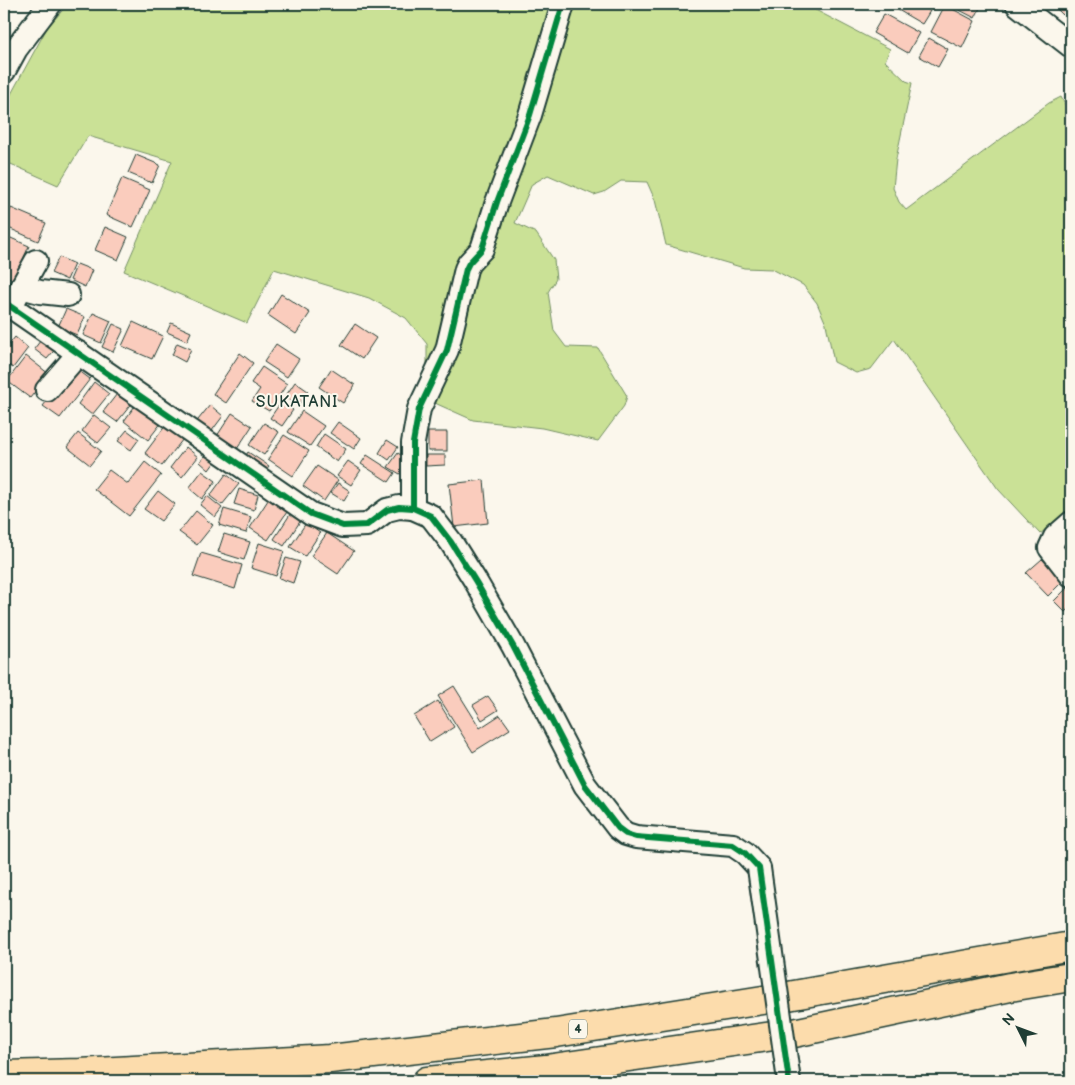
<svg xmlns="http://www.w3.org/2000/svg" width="1075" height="1085" font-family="'Balsamiq Sans',sans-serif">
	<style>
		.green { fill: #cae196; stroke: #748f65 }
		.building { fill: #faccbd; stroke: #1f3d34 }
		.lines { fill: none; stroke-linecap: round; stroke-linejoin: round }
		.minor-casing { stroke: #1f3d34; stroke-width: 26 }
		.highway-casing { stroke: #1f3d34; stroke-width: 31 }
		.minor { stroke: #fbf7ec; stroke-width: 22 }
		.highway { stroke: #fcdcac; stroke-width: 28 }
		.minor-bridge-casing { stroke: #1f3d34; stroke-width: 26; stroke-linecap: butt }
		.minor-bridge { stroke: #fbf7ec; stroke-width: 22 }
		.cycleway-casing { stroke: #fbf7ec; stroke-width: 9 }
		.cycleway { stroke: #00873e; stroke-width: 6 }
		.labels { text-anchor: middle; stroke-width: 4; stroke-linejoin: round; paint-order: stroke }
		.shield { fill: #fbf7ec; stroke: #61756b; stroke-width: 1 }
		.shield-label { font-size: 12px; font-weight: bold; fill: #1f3d34 }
		.quarter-label { font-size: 16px; letter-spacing: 1px; fill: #1f3d34; stroke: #fbf7ec }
	</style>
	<rect width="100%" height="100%" fill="#fbf7ec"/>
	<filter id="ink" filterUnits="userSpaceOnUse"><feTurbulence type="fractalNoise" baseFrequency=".02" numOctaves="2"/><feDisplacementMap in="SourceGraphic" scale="10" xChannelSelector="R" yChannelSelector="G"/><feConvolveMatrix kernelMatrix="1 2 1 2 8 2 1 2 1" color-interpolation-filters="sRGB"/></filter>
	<g filter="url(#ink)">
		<polygon class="green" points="68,4 804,4 890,49 885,61 906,81 912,83 896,159 893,188 899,202 906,210 1049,103 1061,97 1071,116 1071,509 1040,534 998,489 894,339 871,369 856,373 834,362 826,324 817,303 803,285 772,269 744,268 666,245 655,200 647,182 621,181 604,192 594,195 548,175 532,184 515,223 536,233 554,260 556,279 548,292 554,331 566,347 598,348 627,396 624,406 598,441 542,428 473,420 437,404 419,390 427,365 427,344 406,318 369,298 274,269 247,323 124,271 172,161 88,136 58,185 4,161 4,107 47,28"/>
		<g class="building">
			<polygon points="895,4 918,4 930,11 922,24 893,7"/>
			<polygon points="948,4 982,4 975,18"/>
			<polygon points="1052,4 1071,4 1071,7 1063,15"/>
			<polygon points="945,5 975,21 962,48 931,32"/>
			<polygon points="884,14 919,33 908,53 873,33"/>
			<polygon points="1071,19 1071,29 1066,24"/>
			<polygon points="929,38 948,49 938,67 919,56"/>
			<polygon points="136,155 160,165 152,183 128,173"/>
			<polygon points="122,178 150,190 133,227 106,215"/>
			<polygon points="11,208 46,223 38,241 4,226"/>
			<polygon points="105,227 128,237 118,260 95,250"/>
			<polygon points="4,235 29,246 14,280 4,275"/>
			<polygon points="59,257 74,264 67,280 51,273"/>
			<polygon points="77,264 92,270 85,287 70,280"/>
			<polygon points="281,294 310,313 296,334 268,315"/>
			<polygon points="66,309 85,317 77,335 58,327"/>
			<polygon points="93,313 111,321 101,343 83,335"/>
			<polygon points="133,322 163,336 152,359 122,346"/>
			<polygon points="171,323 191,332 187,341 167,332"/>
			<polygon points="113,324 124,329 113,352 102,347"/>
			<polygon points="355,324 376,338 362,359 341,345"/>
			<polygon points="44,336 58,346 47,359 34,349"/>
			<polygon points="15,337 28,348 13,368 4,362 4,351"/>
			<polygon points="177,343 191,349 185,362 172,355"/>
			<polygon points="276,344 299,359 287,377 264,362"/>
			<polygon points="240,353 253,363 226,403 213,394"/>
			<polygon points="26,356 49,374 30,398 7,381"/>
			<polygon points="74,367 90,379 60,418 43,406"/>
			<polygon points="262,367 287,384 269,411 252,401 260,389 251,383"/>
			<polygon points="331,369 355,385 343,403 319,387"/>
			<polygon points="94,382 109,394 92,415 78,404"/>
			<polygon points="295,382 308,391 298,406 285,397"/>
			<polygon points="120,390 134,401 117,422 103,412"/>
			<polygon points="281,402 293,410 282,426 270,418"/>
			<polygon points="137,403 162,422 148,440 124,421"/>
			<polygon points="210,405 223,416 208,436 194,425"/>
			<polygon points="302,411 324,426 310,446 288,432"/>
			<polygon points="232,413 252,426 235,452 215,439"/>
			<polygon points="94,415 111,428 98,443 82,431"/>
			<polygon points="338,422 361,438 354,449 330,433"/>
			<polygon points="264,423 279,432 264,455 249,445"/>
			<polygon points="166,425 183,439 162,466 145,453"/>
			<polygon points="127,430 139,439 131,450 118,441"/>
			<rect x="428" y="432" width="19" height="19"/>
			<polygon points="78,433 101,451 90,465 67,447"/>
			<polygon points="324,434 346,449 337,462 316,447"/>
			<polygon points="284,435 309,451 293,476 268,459"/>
			<polygon points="387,440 398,447 389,460 379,453"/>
			<polygon points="186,447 198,457 182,477 170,468"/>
			<polygon points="208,452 217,459 209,470 200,462"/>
			<polygon points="248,452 269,466 262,475 242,462"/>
			<polygon points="398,453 409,461 400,474 388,467"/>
			<polygon points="367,455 395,473 389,482 361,464"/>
			<polygon points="426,455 445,455 445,465 426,466"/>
			<polygon points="348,461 361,470 351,485 337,476"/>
			<polygon points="145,462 161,475 129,516 94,489 109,470 128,484"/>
			<polygon points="317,466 338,480 324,501 303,486"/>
			<polygon points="202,471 216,481 202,499 189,488"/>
			<polygon points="226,474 239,484 222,505 210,496"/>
			<polygon points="484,480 488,523 454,527 449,484"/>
			<polygon points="338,483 350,491 344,501 331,493"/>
			<polygon points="239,489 258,495 254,510 234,504"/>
			<polygon points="158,491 175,504 161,521 144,509"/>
			<polygon points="207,496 222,508 215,517 200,505"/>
			<polygon points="270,497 289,509 268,540 250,528"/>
			<polygon points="224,509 251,517 246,533 219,525"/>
			<polygon points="196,511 213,525 197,545 179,532"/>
			<polygon points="291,513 301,520 284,546 274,539"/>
			<polygon points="306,523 320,533 305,556 290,547"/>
			<polygon points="327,533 354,551 338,574 311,556"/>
			<polygon points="224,534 250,542 244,560 218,552"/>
			<polygon points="259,543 284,551 276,576 251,568"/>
			<polygon points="1071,544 1071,564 1061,553"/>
			<polygon points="201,553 242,565 235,589 193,576"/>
			<polygon points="286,558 300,562 293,583 279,578"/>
			<polygon points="1042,559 1063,581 1048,596 1026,573"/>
			<polygon points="1067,588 1071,593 1071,606 1065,612 1054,601"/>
			<polygon points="454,686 480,728 500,715 510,729 473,752 438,696"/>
			<polygon points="488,696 498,710 482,720 473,705"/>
			<polygon points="438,701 454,727 430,742 414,716"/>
		</g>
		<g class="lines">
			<defs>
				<g id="minor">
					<polyline points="563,4 530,115 497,202 482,249 469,263 466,269 447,350 419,409 413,443 413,508 431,516 451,542 476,582 513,646 585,785 618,828 626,834 636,837 733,845 745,853 759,868"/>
					<polyline points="1017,4 1071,46"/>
					<polyline points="4,71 16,49 50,4"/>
					<polyline points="21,287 40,292 68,295"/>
					<polyline points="4,302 311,514 343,526 367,525 387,510 399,507 413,508"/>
					<polyline points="11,306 36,261"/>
					<polyline points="47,390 79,353"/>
					<polyline points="1071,523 1055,537 1050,548 1071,575"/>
				</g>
				<g id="highway">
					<polyline points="4,1075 80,1073 330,1059 556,1033 788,996 1071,946"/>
					<polyline points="427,1081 546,1069 794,1033 1010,987 1071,977"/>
				</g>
			</defs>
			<use href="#minor" class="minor-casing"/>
			<use href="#highway" class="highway-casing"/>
			<use href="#minor" class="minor"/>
			<use href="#highway" class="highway"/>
			<defs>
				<polyline id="minor-bridge" points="759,868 789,1081"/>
			</defs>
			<use href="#minor-bridge" class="minor-bridge-casing"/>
			<use href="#minor-bridge" class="minor-bridge"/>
			<defs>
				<g id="cycleway">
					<polyline points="563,4 530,115 497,202 482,249 469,263 466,269 447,350 419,409 413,443 413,508 431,516 451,542 476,582 513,646 585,785 618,828 626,834 636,837 733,845 745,853 759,868 789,1081"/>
					<polyline points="4,302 311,514 343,526 367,525 387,510 399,507 413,508"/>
				</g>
			</defs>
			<use href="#cycleway" class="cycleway-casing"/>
			<use href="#cycleway" class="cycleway"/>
		</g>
	</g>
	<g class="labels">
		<rect class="shield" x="569" y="1019.5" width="18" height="19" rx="4"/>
		<g class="shield-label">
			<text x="578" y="1033">4</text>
		</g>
		<g class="quarter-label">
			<text x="297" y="407">SUKATANI</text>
		</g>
	</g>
	<rect width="1075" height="1085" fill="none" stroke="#fbf7ec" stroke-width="20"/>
	<rect x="10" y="10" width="1055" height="1065" fill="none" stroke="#1f3d34" stroke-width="2" filter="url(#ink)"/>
	<g transform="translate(1018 1028) rotate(312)" stroke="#fbf7ec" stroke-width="4" paint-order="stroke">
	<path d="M0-4L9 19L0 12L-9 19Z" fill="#1f3d34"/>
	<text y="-8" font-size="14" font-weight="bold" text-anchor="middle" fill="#1f3d34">N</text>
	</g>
</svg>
